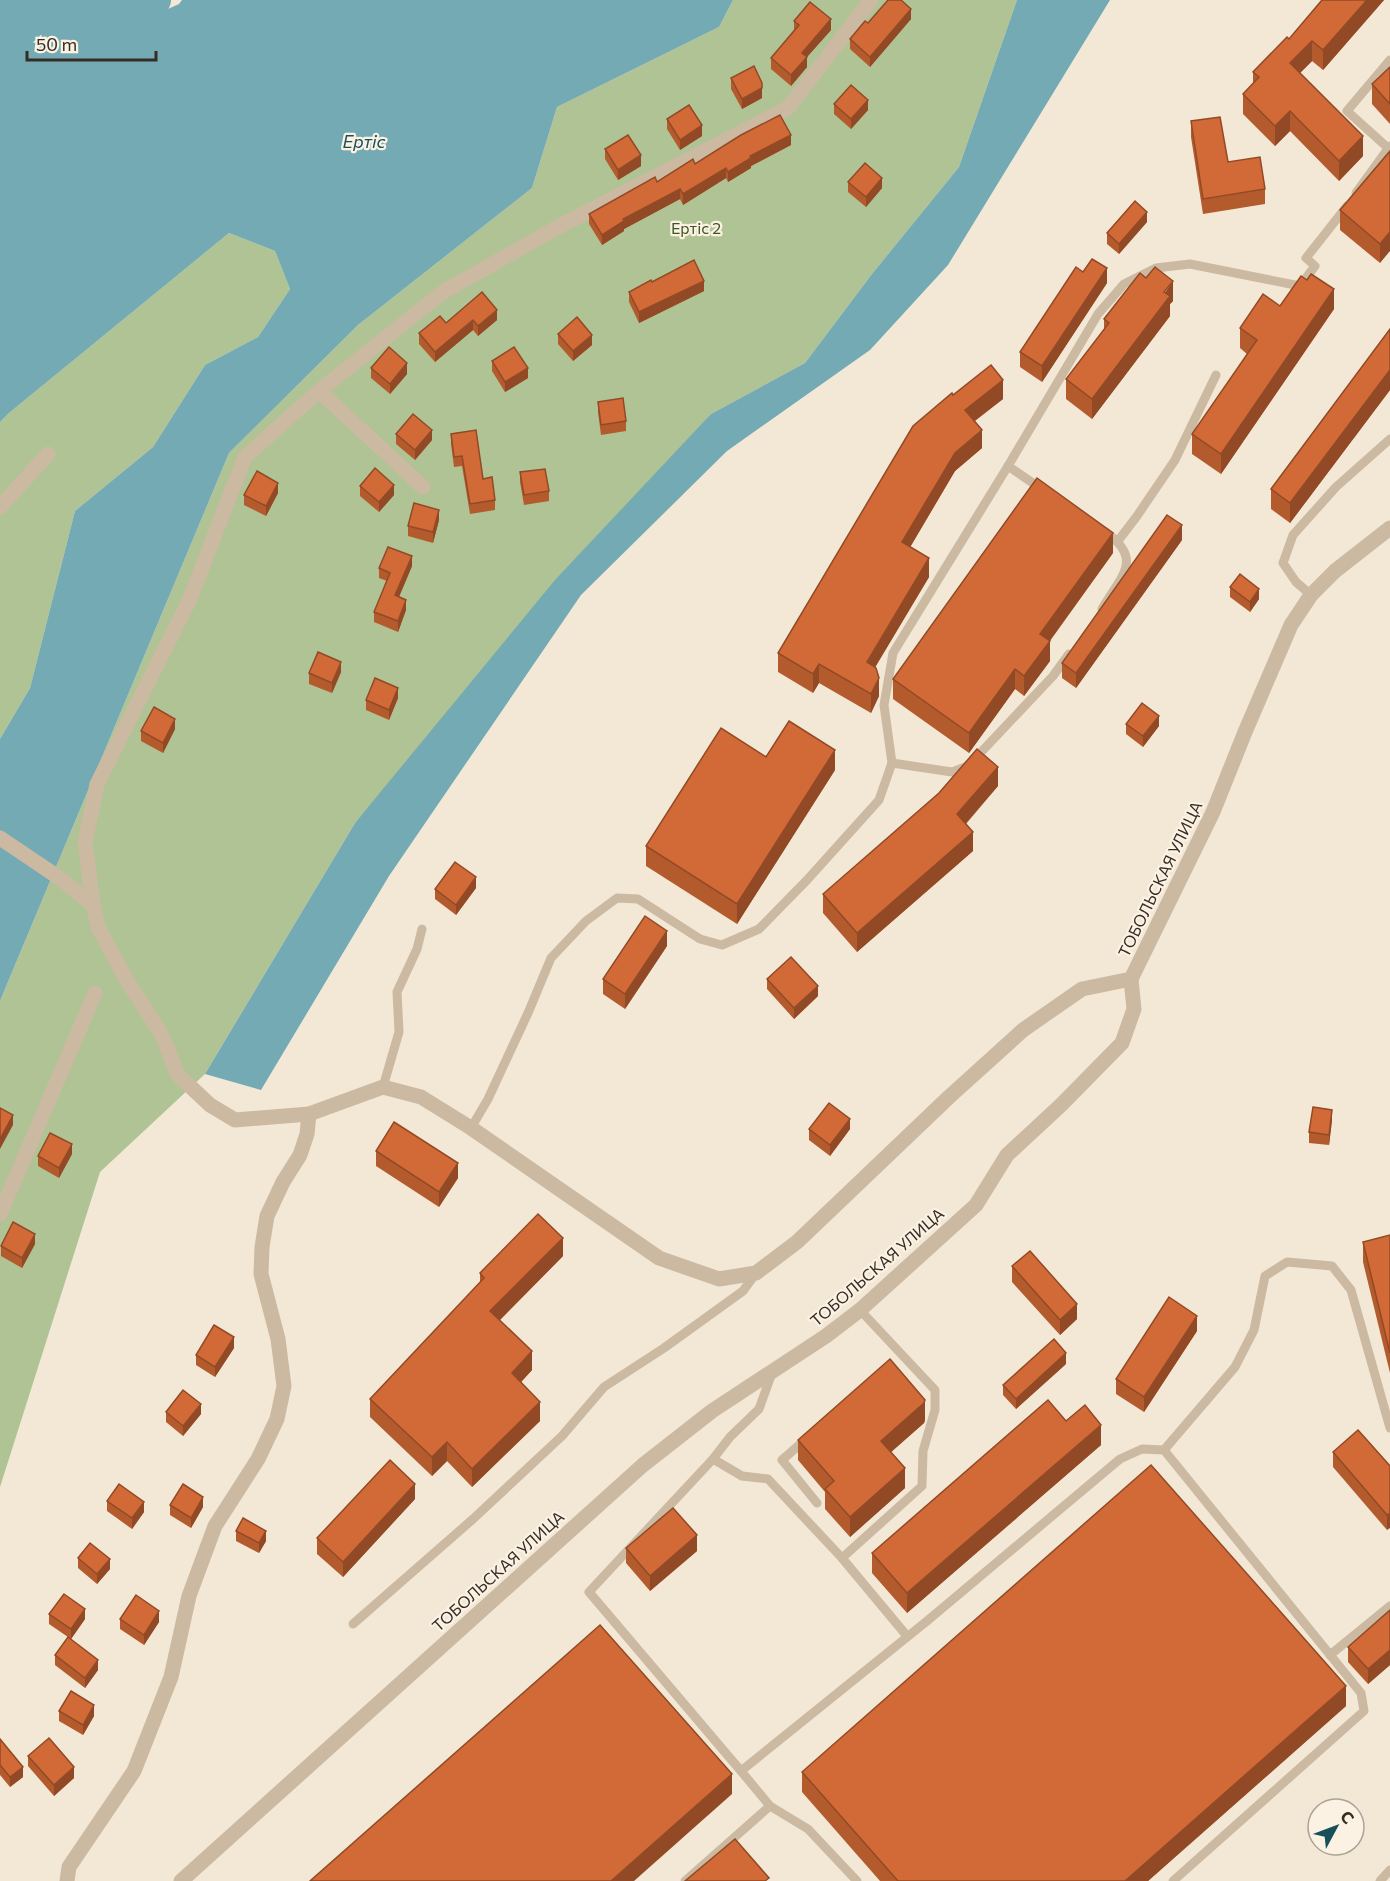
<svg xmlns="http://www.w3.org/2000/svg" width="1390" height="1881" font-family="Commissioner,sans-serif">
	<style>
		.green { fill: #b0c395 }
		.water { fill: #73aab3 }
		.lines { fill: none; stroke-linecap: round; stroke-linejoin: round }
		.river { stroke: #73aab3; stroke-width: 32 }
		.service { stroke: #ccb9a2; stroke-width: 9 }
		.minor { stroke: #ccb9a2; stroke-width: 15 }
		.wall { fill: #b45b2e }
		.shaded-wall { fill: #924a26 }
		.building { fill: #d16a36; stroke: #924a26; stroke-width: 1.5 }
		.labels { text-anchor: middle; stroke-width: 4.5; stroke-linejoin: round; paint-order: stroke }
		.park-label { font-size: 16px; fill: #405626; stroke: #fbf2e3 }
		.street-label { font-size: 16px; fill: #362c25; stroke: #fbf2e3 }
		.water-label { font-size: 18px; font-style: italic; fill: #17505b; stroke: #fbf2e3 }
	</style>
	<rect width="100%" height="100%" fill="#f3e8d6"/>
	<g class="green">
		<polygon points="733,0 1017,0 959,167 872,274 805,363 711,414 355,823 205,1074 100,1172 0,1487 0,1001 229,453 358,325 532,188 557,107 719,27"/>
		<polygon points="229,233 275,251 290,289 258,337 205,365 153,447 75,511 30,688 0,739 0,422 9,413"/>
	</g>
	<g class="water">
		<polygon points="0,0 131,0 132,6 159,13 179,4 182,0 733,0 719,27 557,107 532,188 358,325 229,453 0,1001 0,739 30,688 75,511 153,447 205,365 258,337 290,289 275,251 229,233 9,413 0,422"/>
		<polygon points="1017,0 1110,0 948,265 870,350 727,451 581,595 389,876 261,1090 205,1074 355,823 555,580 711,414 805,363 872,274 959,167"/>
	</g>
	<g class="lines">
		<polyline class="river" points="110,35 155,0"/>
		<g class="service">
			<polyline points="1388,148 1347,111 1390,60"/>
			<polyline points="1356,193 1390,146"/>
			<polyline points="1008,466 1043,490"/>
			<polyline points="1118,541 1137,516 1175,460 1216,375"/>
			<polyline points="1311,595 1296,582 1283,563 1293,535 1336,487 1390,439"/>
			<path d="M1102,609C1121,576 1145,559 1104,531"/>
			<polyline points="892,763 952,772 968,766 1053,676 1069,654"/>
			<polyline points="383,1087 399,1032 397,992 417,949 422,929"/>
			<polyline points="471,1128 488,1099 528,1013 551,958 586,921 617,898 638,899 700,939 722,945 759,929 807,880 879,800 892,763 884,705 893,653 1008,466 1098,314 1124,284 1156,268 1190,264 1300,286 1315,266 1306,258 1347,206"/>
			<polyline points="805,1440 782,1460 817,1503"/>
			<polyline points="1164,1450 1235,1367 1254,1330 1265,1276 1287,1262 1332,1266 1351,1290 1390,1428"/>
			<polyline points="713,1459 730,1437 759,1409 772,1373"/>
			<polyline points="842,1558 922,1486 923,1451 935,1410 935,1390 860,1310"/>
			<polyline points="353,1624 473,1519 562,1436 604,1387 664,1348 743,1291 756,1273"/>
			<polyline points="907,1636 842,1558 768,1479 742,1476 713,1459 589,1592 741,1771 927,1621 1120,1459 1142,1449 1164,1450 1361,1693 1364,1711 1173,1881"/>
			<polyline points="1330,1655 1390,1606"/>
			<polyline points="741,1771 770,1806 808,1829 857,1881"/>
			<polyline points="685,1881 770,1806"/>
			<polyline points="1380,1881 1390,1870"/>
		</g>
		<g class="minor">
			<polyline points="871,0 788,108 558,227 443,292 319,391 245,457 189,601 97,784 85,842 93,905 99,929 126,979 162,1035 177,1074 210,1105 235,1120 309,1114 383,1087 421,1097 471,1128 659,1258 719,1279 756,1273 797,1242 949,1097 1023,1030 1082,989 1131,979"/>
			<polyline points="319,391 423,487"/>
			<polyline points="0,507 48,454"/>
			<polyline points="0,838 58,877 93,905"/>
			<polyline points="0,1214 95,993"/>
			<polyline points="67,1881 69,1867 134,1771 171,1677 189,1596 215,1526 258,1459 277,1419 284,1386 278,1339 261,1274 262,1247 267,1216 283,1182 300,1155 307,1134 309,1114"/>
			<polyline points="181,1881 643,1465 712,1411 826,1336 860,1310 976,1205 1007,1155 1061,1105 1122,1043 1134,1009 1131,979 1213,812 1245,732 1291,625 1311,595 1335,571 1390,528"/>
		</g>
	</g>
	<g class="wall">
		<polygon points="1322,0 1384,0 1323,70 1312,61 1300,73 1363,156 1339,181 1290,131 1275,146 1243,114 1243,94 1253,84 1253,72 1289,39"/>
		<polygon points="911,19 870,67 850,49 850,39 868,23"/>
		<polygon points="794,21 831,30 807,57 807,67 791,86 771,69 771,58 794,30"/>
		<polygon points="1390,67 1390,124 1372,104 1372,84"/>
		<polygon points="731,78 762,98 742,109 731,89"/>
		<polygon points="834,104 868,110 851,129 834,114"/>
		<polygon points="667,119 702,136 680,150 667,129"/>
		<polygon points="1191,121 1228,162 1265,189 1265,204 1203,214 1191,137"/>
		<polygon points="791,145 751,166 751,168 728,182 726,178 683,205 680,199 624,229 624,231 602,245 589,224 589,214 695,164"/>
		<polygon points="605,149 641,166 618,180 605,159"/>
		<polygon points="1390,151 1380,263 1340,230 1340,210"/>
		<polygon points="848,182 882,188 866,207 848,192"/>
		<polygon points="1147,222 1119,254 1107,244 1107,233"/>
		<polygon points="1083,272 1107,283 1042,382 1020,367 1020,352"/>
		<polygon points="1146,278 1173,301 1170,304 1170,316 1092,419 1066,399 1066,379 1104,329 1104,319"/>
		<polygon points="1307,280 1334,309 1221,474 1192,454 1192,434 1247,354 1240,348 1240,328 1280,306"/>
		<polygon points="704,291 639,323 629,302 629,292"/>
		<polygon points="482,292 497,320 478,336 473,330 435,362 419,344 419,333 446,323"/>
		<polygon points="1390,329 1390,390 1290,523 1271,509 1271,489"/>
		<polygon points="558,334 592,345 573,361 558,344"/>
		<polygon points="492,361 528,378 505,392 492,371"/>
		<polygon points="371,368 407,374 390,394 371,378"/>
		<polygon points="953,395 1003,399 975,421 982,448 955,471 910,547 929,577 875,667 879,696 871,713 819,683 813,693 778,672 778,653"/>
		<polygon points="598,402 626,421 626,431 601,435 598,412"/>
		<polygon points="396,434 432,440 415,460 396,444"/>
		<polygon points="451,434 495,500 495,510 470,514 462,466 454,467 451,444"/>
		<polygon points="520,472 549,491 549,501 524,505 520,482"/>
		<polygon points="360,486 394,495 379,512 360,496"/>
		<polygon points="278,493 266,516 244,505 244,495"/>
		<polygon points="439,520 433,543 408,536 408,526"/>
		<polygon points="1182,540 1076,688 1062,678 1062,663"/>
		<polygon points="1113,553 1050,641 1050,661 1024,696 1015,689 969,753 893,699 893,679"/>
		<polygon points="412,566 399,597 406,610 398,632 374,622 374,612 387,581 379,578 379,568"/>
		<polygon points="1230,587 1259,599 1250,612 1230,597"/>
		<polygon points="341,672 332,693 309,684 309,673"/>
		<polygon points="398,698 389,720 366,710 366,700"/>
		<polygon points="1126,724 1159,726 1143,747 1126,734"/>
		<polygon points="175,729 163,753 141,741 141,731"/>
		<polygon points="835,770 737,924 646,866 646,846"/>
		<polygon points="998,786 966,824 973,851 857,952 823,913 823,894"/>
		<polygon points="476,888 456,915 435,899 435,889"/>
		<polygon points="667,946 625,1009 603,994 603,979"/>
		<polygon points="767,979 818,996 794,1019 767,989"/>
		<polygon points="1332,1120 1329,1145 1309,1143 1309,1132"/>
		<polygon points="809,1129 850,1129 830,1156 809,1140"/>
		<polygon points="376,1151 458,1178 439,1207 376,1166"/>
		<polygon points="72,1154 59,1178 38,1166 38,1156"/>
		<polygon points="1390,1235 1390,1373 1363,1262 1363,1242"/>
		<polygon points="35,1244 22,1268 1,1256 1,1246"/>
		<polygon points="563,1256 500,1320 532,1370 521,1382 540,1421 472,1487 447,1461 432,1476 370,1417 370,1399 480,1283 480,1273"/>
		<polygon points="1012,1266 1077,1319 1060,1335 1012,1282"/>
		<polygon points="1197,1331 1144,1412 1116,1394 1116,1379"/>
		<polygon points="234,1348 215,1377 196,1365 196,1355"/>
		<polygon points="1066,1364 1016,1409 1003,1395 1003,1385"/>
		<polygon points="166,1412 201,1414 183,1436 166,1422"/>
		<polygon points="925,1420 924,1423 891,1452 905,1488 850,1537 825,1509 825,1492 798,1460 798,1440"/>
		<polygon points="1066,1421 1101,1445 907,1613 872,1573 872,1553"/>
		<polygon points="1333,1452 1390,1466 1387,1530 1333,1467"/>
		<polygon points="415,1499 343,1577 317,1554 317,1538"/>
		<polygon points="107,1501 144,1512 132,1529 107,1511"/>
		<polygon points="170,1505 203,1507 191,1528 170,1515"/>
		<polygon points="236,1531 266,1541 259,1553 236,1541"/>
		<polygon points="626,1548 697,1551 650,1591 626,1563"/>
		<polygon points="78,1558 110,1569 97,1584 78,1568"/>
		<polygon points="1390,1610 1390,1665 1368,1684 1348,1662 1348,1647"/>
		<polygon points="49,1614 85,1619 71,1639 98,1670 85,1688 55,1665 55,1655 68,1637 49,1624"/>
		<polygon points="120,1619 159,1622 144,1645 120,1629"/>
		<polygon points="1346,1706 1148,1881 880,1881 802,1792 802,1772"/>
		<polygon points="59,1711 94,1716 83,1735 59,1721"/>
		<polygon points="0,1739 23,1777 10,1787 0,1775"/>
		<polygon points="28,1756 74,1778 54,1796 28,1766"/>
	</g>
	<g class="shaded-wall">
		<polygon points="1367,0 1384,0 1323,70 1323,50"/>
		<polygon points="911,9 911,19 870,67 870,57"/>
		<polygon points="831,19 831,30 807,57 807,67 791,86 791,75 802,53"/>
		<polygon points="1312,41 1312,61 1290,83 1290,63"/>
		<polygon points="762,88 762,98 742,109 742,99"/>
		<polygon points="868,100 868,110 851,129 851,119"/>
		<polygon points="1290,111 1290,131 1275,146 1275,126"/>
		<polygon points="702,125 702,136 680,150 680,140"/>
		<polygon points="791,135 791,145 751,166 751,168 728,182 728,172 750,156"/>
		<polygon points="1363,136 1363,156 1339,181 1339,161"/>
		<polygon points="641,155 641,166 618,180 618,170"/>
		<polygon points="726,168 726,178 683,205 683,194"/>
		<polygon points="882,178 882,188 866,207 866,197"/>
		<polygon points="680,189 680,199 624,229 624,231 602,245 602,235 623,219"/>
		<polygon points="1147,212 1147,222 1119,254 1119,244"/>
		<polygon points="1390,232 1390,251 1380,263 1380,244"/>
		<polygon points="1107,268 1107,283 1042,382 1042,366"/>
		<polygon points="704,281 704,291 639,323 639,312"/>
		<polygon points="1173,281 1173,301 1170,304 1170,316 1092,419 1092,399"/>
		<polygon points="1334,289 1334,309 1221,474 1221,454"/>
		<polygon points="497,310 497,320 478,336 478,326"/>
		<polygon points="473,320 473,330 435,362 435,352"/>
		<polygon points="592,335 592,345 573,361 573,351"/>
		<polygon points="407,363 407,374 390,394 390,384"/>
		<polygon points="528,368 528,378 505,392 505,382"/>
		<polygon points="1390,370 1390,390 1290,523 1290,503"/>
		<polygon points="1003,380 1003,399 965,428 965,410"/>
		<polygon points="432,430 432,440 415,460 415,450"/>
		<polygon points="982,430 982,448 955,471 902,561 902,542 955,453"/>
		<polygon points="278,483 278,493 266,516 266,506"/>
		<polygon points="394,485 394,495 379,512 379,502"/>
		<polygon points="439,510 439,520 433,543 433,532"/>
		<polygon points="1182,525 1182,540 1076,688 1076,673"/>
		<polygon points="1113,533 1113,553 1040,654 1040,634"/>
		<polygon points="412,556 412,566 395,606 395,595"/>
		<polygon points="929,558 929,577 867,681 867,662"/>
		<polygon points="1259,589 1259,599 1250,612 1250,602"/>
		<polygon points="406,600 406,610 398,632 398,621"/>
		<polygon points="1050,641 1050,661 1024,696 1024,676"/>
		<polygon points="341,662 341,672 332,693 332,683"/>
		<polygon points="819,664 819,683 813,693 813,674"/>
		<polygon points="1015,669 1015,689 969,753 969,733"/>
		<polygon points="879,678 879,696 871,713 871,694"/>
		<polygon points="398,688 398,698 389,720 389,710"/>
		<polygon points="1159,716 1159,726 1143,747 1143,736"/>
		<polygon points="175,719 175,729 163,753 163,743"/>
		<polygon points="835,750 835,770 737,924 737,904"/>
		<polygon points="998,767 998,786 957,833 957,814"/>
		<polygon points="973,832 973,851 857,952 857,933"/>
		<polygon points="476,877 476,888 456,915 456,905"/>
		<polygon points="667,931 667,946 625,1009 625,994"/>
		<polygon points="818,986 818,996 794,1019 794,1008"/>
		<polygon points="1332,1110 1332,1120 1329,1145 1329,1135"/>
		<polygon points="13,1115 13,1125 0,1149 0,1139"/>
		<polygon points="850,1119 850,1129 830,1156 830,1145"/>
		<polygon points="72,1144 72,1154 59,1178 59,1168"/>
		<polygon points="458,1163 458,1178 439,1207 439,1192"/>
		<polygon points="35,1234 35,1244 22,1268 22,1258"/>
		<polygon points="563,1238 563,1256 490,1330 490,1311"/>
		<polygon points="1077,1304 1077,1319 1060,1335 1060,1320"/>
		<polygon points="1197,1316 1197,1331 1144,1412 1144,1397"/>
		<polygon points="234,1337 234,1348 215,1377 215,1367"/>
		<polygon points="532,1351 532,1370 512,1392 512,1373"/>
		<polygon points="1066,1353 1066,1364 1016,1409 1016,1399"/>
		<polygon points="925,1400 925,1420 924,1423 881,1461 881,1441"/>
		<polygon points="540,1402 540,1421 472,1487 472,1469"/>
		<polygon points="201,1404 201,1414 183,1436 183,1426"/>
		<polygon points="1101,1425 1101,1445 907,1613 907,1593"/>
		<polygon points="447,1442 447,1461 432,1476 432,1457"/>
		<polygon points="905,1468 905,1488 850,1537 850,1517"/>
		<polygon points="415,1484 415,1499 343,1577 343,1562"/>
		<polygon points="203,1497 203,1507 191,1528 191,1518"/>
		<polygon points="144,1502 144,1512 132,1529 132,1518"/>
		<polygon points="1390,1513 1390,1528 1387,1530 1387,1515"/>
		<polygon points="266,1531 266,1541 259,1553 259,1543"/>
		<polygon points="697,1535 697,1551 650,1591 650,1576"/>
		<polygon points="110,1559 110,1569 97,1584 97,1574"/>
		<polygon points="85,1609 85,1619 71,1639 71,1629"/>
		<polygon points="159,1611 159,1622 144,1645 144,1635"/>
		<polygon points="1390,1650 1390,1665 1368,1684 1368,1669"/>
		<polygon points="98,1660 98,1670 85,1688 85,1678"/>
		<polygon points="1346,1686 1346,1706 1148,1881 1125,1881"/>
		<polygon points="94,1705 94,1716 83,1735 83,1725"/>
		<polygon points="23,1767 23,1777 10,1787 10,1777"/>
		<polygon points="74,1767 74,1778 54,1796 54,1785"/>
		<polygon points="732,1774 732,1794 634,1881 611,1881"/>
	</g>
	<g class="building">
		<polygon points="888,0 901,0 911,9 870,57 850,39 865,21 868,23"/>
		<polygon points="1322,0 1367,0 1323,50 1312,41 1290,63 1363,136 1339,161 1290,111 1275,126 1243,94 1259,77 1253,72 1287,37 1289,39"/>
		<polygon points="810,2 831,19 802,53 807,57 791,75 771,58 799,25 794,21"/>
		<polygon points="754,66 762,83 762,88 742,99 731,78"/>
		<polygon points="1390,67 1390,104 1372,84"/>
		<polygon points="851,85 868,100 851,119 834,104"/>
		<polygon points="689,105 702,125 680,140 667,119"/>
		<polygon points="780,115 791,135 750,156 751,158 728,172 726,168 683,194 680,189 623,219 624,221 602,235 589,214 655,177 657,182 693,159 695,164 741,135"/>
		<polygon points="1220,117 1228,162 1260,157 1265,189 1203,199 1191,121"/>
		<polygon points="628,135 641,155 618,170 605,149"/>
		<polygon points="1390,151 1390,232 1380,244 1340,210"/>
		<polygon points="865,163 882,178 866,197 848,182"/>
		<polygon points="1135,201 1147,212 1119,244 1107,233"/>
		<polygon points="1092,259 1107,268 1042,366 1020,352 1076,267 1083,272"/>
		<polygon points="694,260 704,281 639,312 629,292 651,280 652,282"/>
		<polygon points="1155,267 1173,281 1164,292 1170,296 1092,399 1066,379 1109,323 1104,319 1140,273 1146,278"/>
		<polygon points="1311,274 1334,289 1221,454 1192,434 1257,340 1240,328 1263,294 1280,306 1301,276 1307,280"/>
		<polygon points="482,292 497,310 478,326 473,320 435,352 419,333 440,316 446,323"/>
		<polygon points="577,317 592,335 573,351 558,334"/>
		<polygon points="1390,329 1390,370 1290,503 1271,489"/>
		<polygon points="389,347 407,363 390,384 371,368"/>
		<polygon points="514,347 528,368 505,382 492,361"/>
		<polygon points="991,365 1003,380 965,410 982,430 955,453 902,542 929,558 867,662 876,668 879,678 871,694 819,664 813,674 778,653 913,426 952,393 953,395"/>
		<polygon points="623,398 626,421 601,425 598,402"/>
		<polygon points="413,414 432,430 415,450 396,434"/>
		<polygon points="476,430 483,479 492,477 495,500 470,504 462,456 454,457 451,434"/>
		<polygon points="375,468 394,485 379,502 360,486"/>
		<polygon points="545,469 549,491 524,495 520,472"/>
		<polygon points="257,471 278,483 266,506 244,495"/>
		<polygon points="1037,478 1113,533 1040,634 1050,641 1024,676 1015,669 969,733 893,679"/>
		<polygon points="414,503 439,510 433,532 408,526"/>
		<polygon points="1167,515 1182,525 1076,673 1062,663"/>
		<polygon points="388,547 412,556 395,595 406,600 398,621 374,612 390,573 379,568"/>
		<polygon points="1240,574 1259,589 1250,602 1230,587"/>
		<polygon points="318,652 341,662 332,683 309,673"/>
		<polygon points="375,678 398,688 389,710 366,700"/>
		<polygon points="1142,703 1159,716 1143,736 1126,724"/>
		<polygon points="154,707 175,719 163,743 141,731"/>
		<polygon points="789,721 835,750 737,904 646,846 721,728 766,757"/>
		<polygon points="977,749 998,767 957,814 973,832 857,933 823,894 939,793"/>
		<polygon points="455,862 476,877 456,905 435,889"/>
		<polygon points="645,916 667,931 625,994 603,979"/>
		<polygon points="791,957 818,986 794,1008 767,979"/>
		<polygon points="829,1103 850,1119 830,1145 809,1129"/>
		<polygon points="1313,1107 1332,1110 1329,1135 1309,1132"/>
		<polygon points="0,1108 13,1115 0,1139"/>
		<polygon points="394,1122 458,1163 439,1192 376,1151"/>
		<polygon points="50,1133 72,1144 59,1168 38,1156"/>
		<polygon points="538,1214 563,1238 490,1311 532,1351 512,1373 540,1402 472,1469 447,1442 432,1457 370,1399 484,1278 480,1273"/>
		<polygon points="13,1222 35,1234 22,1258 1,1246"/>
		<polygon points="1390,1235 1390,1353 1363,1242"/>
		<polygon points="1030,1251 1077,1304 1060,1320 1012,1266"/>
		<polygon points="1169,1297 1197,1316 1144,1397 1116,1379"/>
		<polygon points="214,1325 234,1337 215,1367 196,1355"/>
		<polygon points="1054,1339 1066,1353 1016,1399 1003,1385"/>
		<polygon points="890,1359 925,1400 924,1403 881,1441 905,1468 850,1517 825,1489 834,1481 798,1440"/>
		<polygon points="183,1390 201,1404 183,1426 166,1412"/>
		<polygon points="1048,1400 1066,1421 1085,1405 1101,1425 907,1593 872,1553"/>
		<polygon points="1358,1430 1390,1466 1390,1513 1387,1515 1333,1452"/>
		<polygon points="390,1460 415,1484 343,1562 317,1538"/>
		<polygon points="1151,1465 1346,1686 1125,1881 898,1881 802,1772"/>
		<polygon points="119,1484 144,1502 132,1518 107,1501"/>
		<polygon points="183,1484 203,1497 191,1518 170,1505"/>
		<polygon points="673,1508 697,1535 650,1576 626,1548"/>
		<polygon points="243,1518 266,1531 259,1543 236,1531"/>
		<polygon points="90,1543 110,1559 97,1574 78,1558"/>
		<polygon points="64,1594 85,1609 71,1629 49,1614"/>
		<polygon points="136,1595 159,1611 144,1635 120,1619"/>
		<polygon points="1390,1610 1390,1650 1368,1669 1348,1647"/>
		<polygon points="600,1625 732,1774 611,1881 310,1881"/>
		<polygon points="68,1637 98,1660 85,1678 55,1655"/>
		<polygon points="71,1691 94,1705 83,1725 59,1711"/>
		<polygon points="49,1738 74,1767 54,1785 28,1756"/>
		<polygon points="0,1739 23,1767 10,1777 0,1765"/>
		<polygon points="735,1839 769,1878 765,1881 685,1881"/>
	</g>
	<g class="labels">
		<g class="park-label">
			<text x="696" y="234">Ертіс 2</text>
		</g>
		<g class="street-label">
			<text transform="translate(1160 879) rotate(-64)" y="6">ТОБОЛЬСКАЯ УЛИЦА</text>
			<text transform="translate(877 1267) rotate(-41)" y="6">ТОБОЛЬСКАЯ УЛИЦА</text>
			<text transform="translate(498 1571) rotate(-42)" y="6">ТОБОЛЬСКАЯ УЛИЦА</text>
		</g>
		<g class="water-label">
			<text x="364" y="148">Ертіс</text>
		</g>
	</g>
	<g transform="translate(1336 1827) rotate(49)"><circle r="28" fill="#fbf2e3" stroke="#aca397" stroke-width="1.5"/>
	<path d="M0-4.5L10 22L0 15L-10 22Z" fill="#17505b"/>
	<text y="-9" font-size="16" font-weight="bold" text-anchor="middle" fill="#362c25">С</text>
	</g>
	<path d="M27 51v9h129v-9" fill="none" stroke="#362c25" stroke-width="3"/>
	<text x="36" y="51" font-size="18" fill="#362c25" stroke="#fbf2e3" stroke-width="4.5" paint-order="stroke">50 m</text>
</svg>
